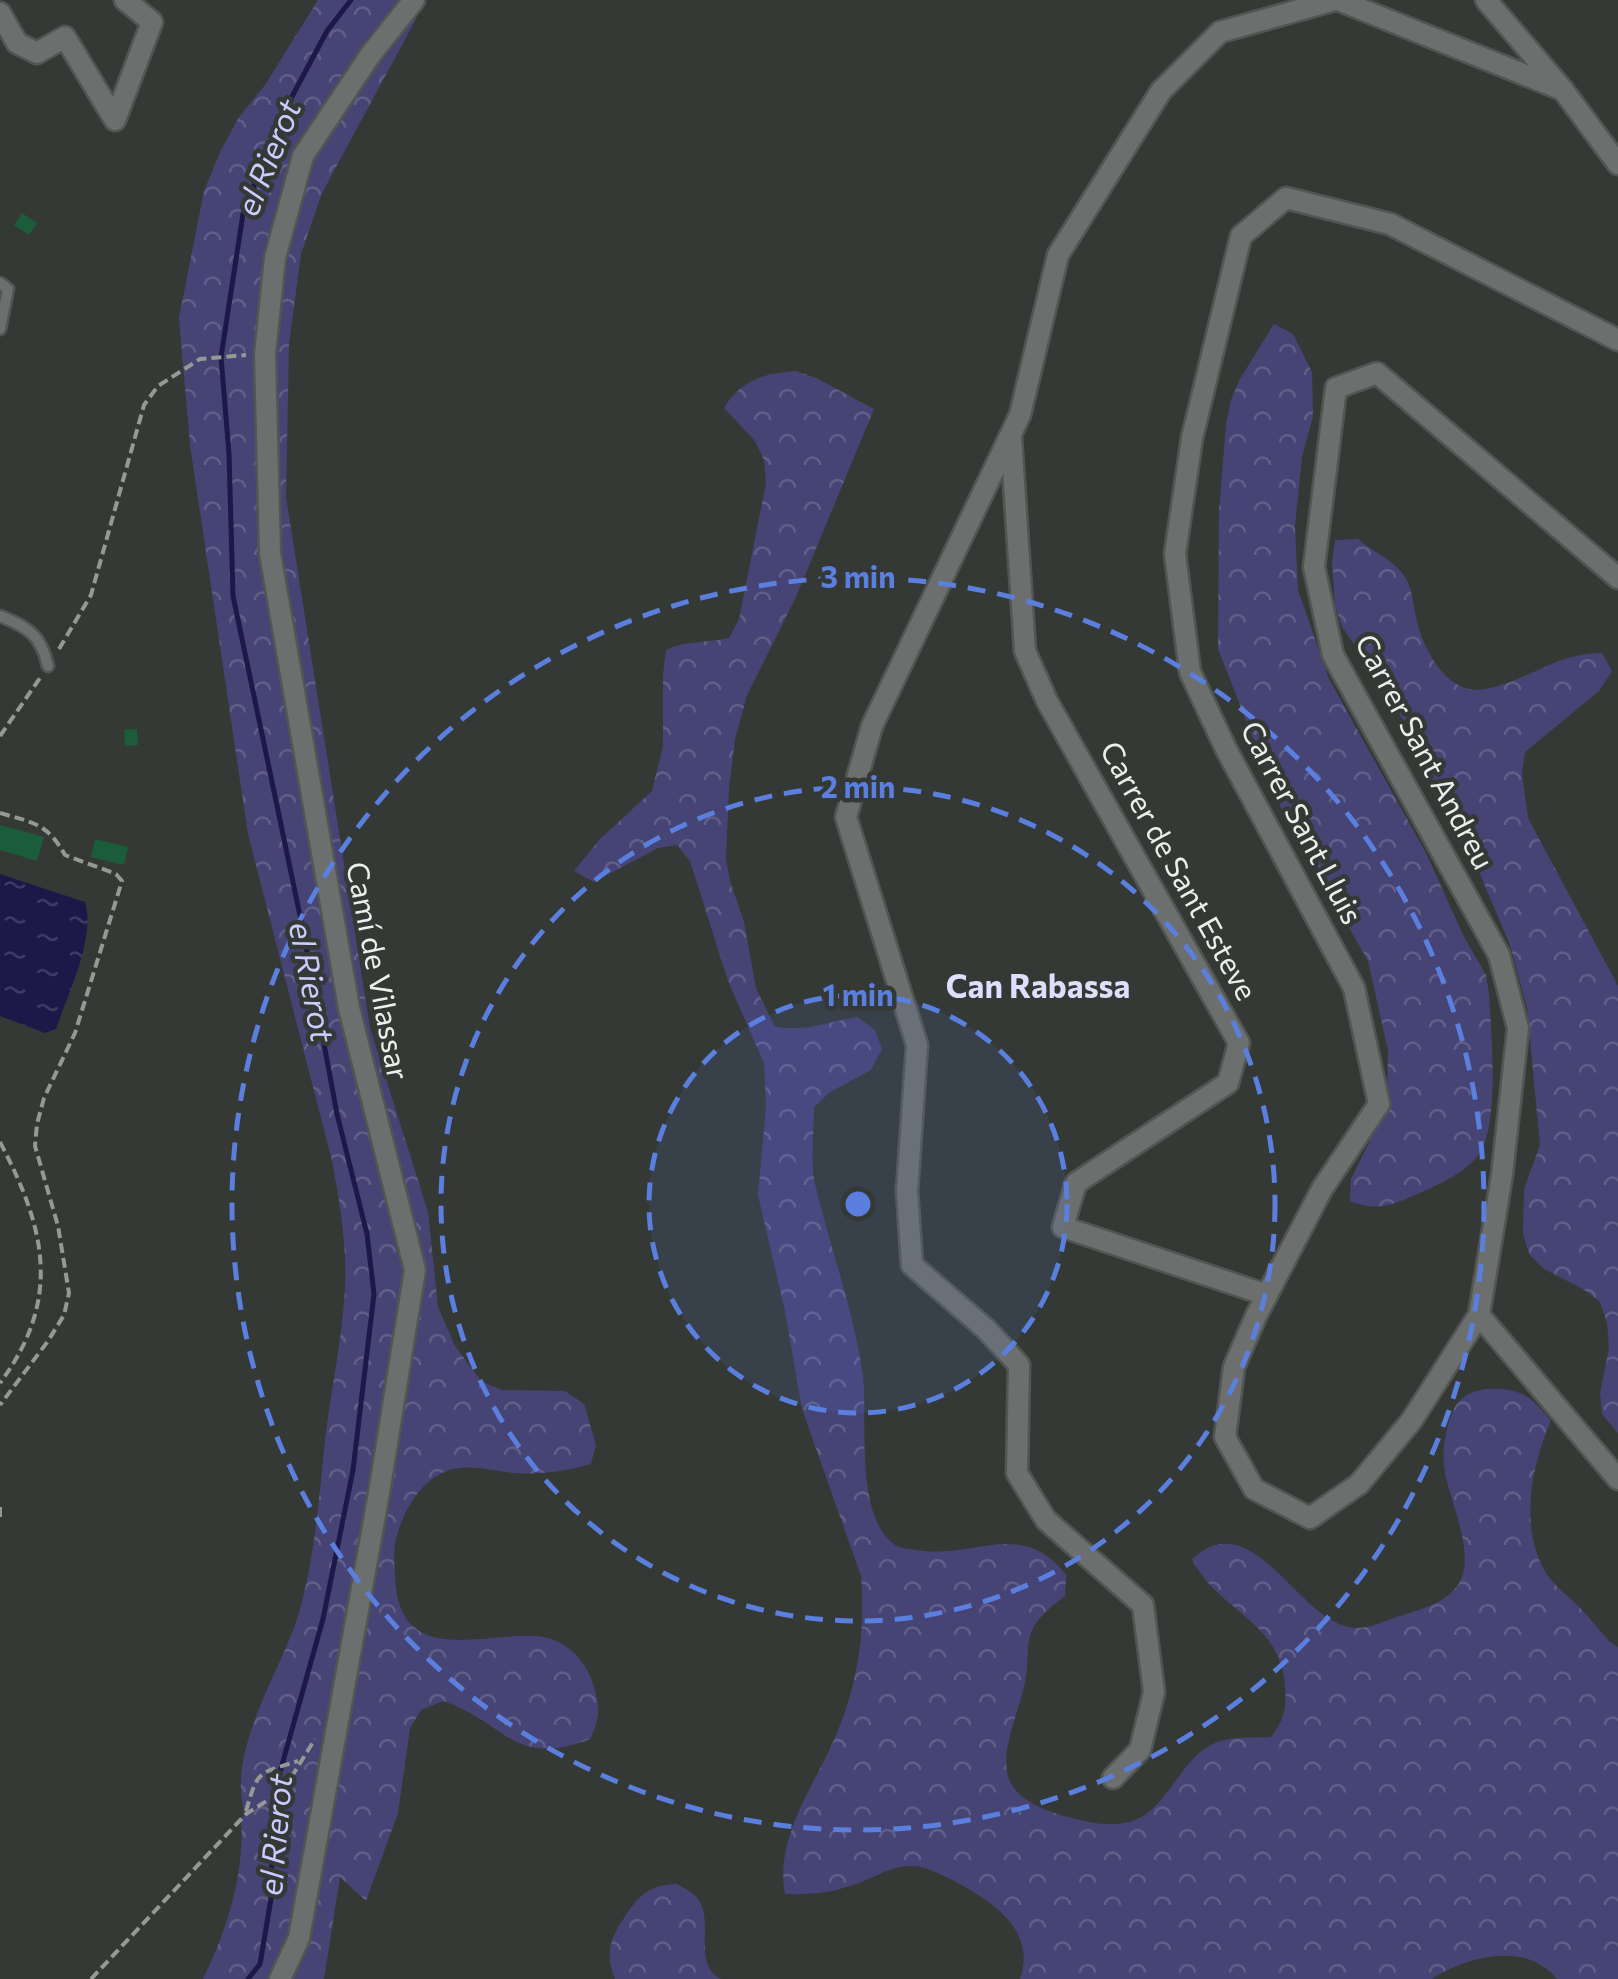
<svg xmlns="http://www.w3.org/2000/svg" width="1618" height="1979" font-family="Commissioner,sans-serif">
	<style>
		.forest { fill: url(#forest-crowns) }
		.water { fill: url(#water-ripples) }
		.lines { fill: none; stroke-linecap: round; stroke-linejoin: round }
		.stream { stroke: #1e1848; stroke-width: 5 }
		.building { fill: #1b5c3b }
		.service-casing { stroke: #515652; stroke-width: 15 }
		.minor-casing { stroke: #515652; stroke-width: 25 }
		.path { stroke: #959996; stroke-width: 4; stroke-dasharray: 10 5; stroke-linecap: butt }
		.service { stroke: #6c6f6d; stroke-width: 10 }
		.minor { stroke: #6c6f6d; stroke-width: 20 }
		.ring { fill: none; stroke: #5b7fde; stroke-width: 5; stroke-dasharray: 18 12 }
		.labels { text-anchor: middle; stroke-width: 9; stroke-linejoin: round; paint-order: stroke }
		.street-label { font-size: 30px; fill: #ecf0ed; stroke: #343935 }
		.water-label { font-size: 32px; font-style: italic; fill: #caccfe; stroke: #343935 }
		.neighbourhood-label { font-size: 32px; font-weight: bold; fill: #dedffc; stroke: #343935 }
		.centre { fill: #5b7fde; stroke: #343935; stroke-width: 5 }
		.ring-label { font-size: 30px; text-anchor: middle; font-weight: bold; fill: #5b7fde; stroke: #343935; stroke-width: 9; stroke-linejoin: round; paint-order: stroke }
	</style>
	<defs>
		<pattern id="forest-crowns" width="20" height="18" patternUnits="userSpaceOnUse" patternTransform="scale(2.5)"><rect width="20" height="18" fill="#454474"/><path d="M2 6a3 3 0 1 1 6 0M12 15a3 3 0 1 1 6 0" fill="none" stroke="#605f88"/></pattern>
		<pattern id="water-ripples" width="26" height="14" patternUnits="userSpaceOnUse" patternTransform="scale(2.5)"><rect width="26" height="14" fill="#1e1848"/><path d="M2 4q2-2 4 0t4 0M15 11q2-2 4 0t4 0" fill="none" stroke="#3f3a63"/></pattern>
	</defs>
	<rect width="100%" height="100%" fill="#343935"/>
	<g class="forest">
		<path d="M318,0H421L415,21L322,193L301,254L289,344L286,497L370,1028L428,1212L438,1307L455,1346L481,1381L501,1390L565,1391L584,1404L596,1445L591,1464C566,1471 541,1475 515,1473C493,1471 468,1463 447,1471C420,1481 405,1509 397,1535C392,1551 395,1572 396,1588C405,1669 495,1629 543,1637C567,1641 584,1659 592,1681C600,1706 601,1716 590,1739C513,1769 506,1722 443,1701L421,1710L410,1728L398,1813L366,1901L340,1877L324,1979H203C227,1930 245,1874 241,1819L245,1814C225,1752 281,1672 299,1613C315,1557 319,1497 325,1440C331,1390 342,1340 345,1289C347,1246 340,1203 332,1161L248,834L190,445L179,318L204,191L220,152L239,117L265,85Z"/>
		<path d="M1274,324L1293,334L1312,372L1313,416L1302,457L1295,526L1298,590L1329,679L1426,853L1464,937L1486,975L1489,994C1491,1030 1500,1125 1479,1154C1466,1172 1442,1183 1422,1192C1393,1204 1380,1213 1350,1201L1351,1179L1387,1106L1388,1050L1368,961L1280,806L1218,649L1219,511L1226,424L1231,400L1240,379Z"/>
		<path d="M796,371L816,378L874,409L796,597L747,695L735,739L729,789L726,859L730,881L744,922L756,988L775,1027C805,1032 828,1022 857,1017L875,1030L882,1049L871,1070L830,1092L814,1107C814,1131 810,1161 815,1184C830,1248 854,1311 863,1376C868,1419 854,1517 895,1545C901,1549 911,1549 917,1550C973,1560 1022,1517 1066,1575L1065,1596C1011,1635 1037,1646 1022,1695C1004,1755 986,1793 1061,1815C1083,1821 1106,1828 1129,1822C1166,1813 1178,1762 1211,1745C1228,1736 1252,1738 1271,1737C1284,1720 1287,1708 1285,1687C1281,1620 1217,1611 1192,1559C1252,1503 1297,1618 1349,1627C1366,1631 1384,1621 1400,1616C1419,1610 1440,1605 1454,1590C1482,1561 1447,1499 1444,1465C1442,1448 1446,1430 1452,1413C1461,1392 1480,1388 1502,1389C1526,1391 1537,1403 1551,1421C1531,1466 1519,1528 1546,1573C1554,1586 1568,1595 1579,1607C1590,1618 1600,1631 1610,1642L1618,1647V1979H1557C1527,1941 1467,1956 1432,1979H1020C1037,1930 992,1901 954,1881C940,1874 927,1866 911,1866C890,1866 873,1879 853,1885C830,1893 809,1895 785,1894C775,1839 811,1791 833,1742C857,1690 866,1633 861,1576L802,1409L785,1311L758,1195L766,1106L764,1063L728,981L690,861L677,845L658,848L594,882L574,871L600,839L652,791L663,746V675L666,650C687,640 707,643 729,638L739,619L766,483L764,460L755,441L724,408C740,380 765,373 796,371Z"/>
		<path d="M1358,539C1373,552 1394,560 1405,577C1413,589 1413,607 1417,621C1424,652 1449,697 1486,689C1527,681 1559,652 1602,653L1612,671L1599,691L1525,752L1522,774L1528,818L1618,986V1433L1602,1414L1600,1393L1609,1348L1607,1322L1600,1302L1583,1289L1544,1269L1529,1254L1523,1234L1524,1189L1540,1145L1527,1008L1510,945L1477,867L1463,848L1420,762L1394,701L1342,627L1335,605L1332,562L1335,540Z"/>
		<path d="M677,1884C683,1888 693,1892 697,1898C716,1921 691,1963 721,1979H615C605,1953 610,1940 624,1918C639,1895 649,1885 677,1884Z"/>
	</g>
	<path class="water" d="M0,874L85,902C96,937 68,994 56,1029L45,1033L0,1016Z"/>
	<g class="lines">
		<polyline class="stream" points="248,1979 260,1964 271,1899 273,1797 323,1619 353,1470 374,1294 367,1234 337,1114 302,925 233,596 229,454 221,357 243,214 280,119 327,31 351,0"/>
	</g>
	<g class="building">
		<polygon points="22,213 37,223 29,235 14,225"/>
		<polygon points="137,729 138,745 125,746 124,730"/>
		<polygon points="0,825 44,837 37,861 0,850"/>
		<polygon points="95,839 128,847 124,865 91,857"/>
	</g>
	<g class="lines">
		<defs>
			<g id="service">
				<polyline points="0,283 8,289 0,329"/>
				<path d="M0,616C28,627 41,635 48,666"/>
			</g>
			<g id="minor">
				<polyline points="1338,0 1563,90"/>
				<polyline points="1486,0 1563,90 1618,164"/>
				<polyline points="0,13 17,43 37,53 65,37 115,120 152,22 125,0"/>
				<polyline points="1618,340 1390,224 1286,198 1241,236 1192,438 1175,554 1190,672 1226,749 1354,988 1379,1104 1322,1189 1256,1316 1234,1367 1225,1437 1254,1489 1310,1518 1359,1484 1412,1420 1479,1315 1502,1175 1518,1028 1499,955 1333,655 1314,567 1336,388 1377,373 1618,578"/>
				<polyline points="1011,437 1025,651 1047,701 1239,1043 1228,1083 1076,1183 1063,1227 1267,1295"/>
				<polyline points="1479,1315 1618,1479"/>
				<polyline points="1113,1778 1140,1750 1154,1692 1143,1605 1046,1520 1017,1473 1019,1365 987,1330 912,1265 907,1191 917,1045 846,817 872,726 1020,415 1058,255 1161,91 1220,32 1335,0"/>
				<polyline points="280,1979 299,1938 379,1493 415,1270 349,1008 270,553 265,354 275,258 303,156 371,54 414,0"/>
			</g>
		</defs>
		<use href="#service" class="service-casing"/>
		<use href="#minor" class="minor-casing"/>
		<g class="path">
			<polyline points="59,649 91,595 144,405 158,386 200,359 246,355"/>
			<polyline points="0,736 40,678"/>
			<path d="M0,813C34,823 47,823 65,855L116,874L122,881L75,1033L44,1098L37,1124L35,1146L58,1226L69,1293L64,1315L48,1341L0,1405"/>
			<path d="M0,1142C45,1228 63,1298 0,1383"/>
			<polyline points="0,1507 0,1519"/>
			<path d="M246,1811C258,1771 256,1774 298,1761"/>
			<polyline points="91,1979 246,1814 273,1797 289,1781 315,1739"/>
		</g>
		<use href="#service" class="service"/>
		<use href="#minor" class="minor"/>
	</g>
	<circle cx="858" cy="1204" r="209" fill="#5b7fde" fill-opacity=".12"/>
	<g class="ring">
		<circle cx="858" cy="1204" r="209"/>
		<circle cx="858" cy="1204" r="417"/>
		<circle cx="858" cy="1204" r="626"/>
	</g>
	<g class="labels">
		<g class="street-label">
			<text transform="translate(1424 752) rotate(62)" y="10">Carrer Sant Andreu</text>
			<text transform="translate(1301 823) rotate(62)" y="10">Carrer Sant Lluis</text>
			<text transform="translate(1178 871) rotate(61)" y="10">Carrer de Sant Esteve</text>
			<text transform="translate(377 971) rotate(79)" y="10">Camí de Vilassar</text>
		</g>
		<g class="water-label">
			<text transform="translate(269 158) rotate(-68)" y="11">el Rierot</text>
			<text transform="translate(311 982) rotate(79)" y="11">el Rierot</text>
			<text transform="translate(276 1835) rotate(-85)" y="11">el Rierot</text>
		</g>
		<g class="neighbourhood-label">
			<text x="1038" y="998">Can Rabassa</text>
		</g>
	</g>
	<circle cx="858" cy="1204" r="15" class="centre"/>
	<g class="ring-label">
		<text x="858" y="588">3 min</text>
		<text x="858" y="798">2 min</text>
		<text x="858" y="1006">1 min</text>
	</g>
</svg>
